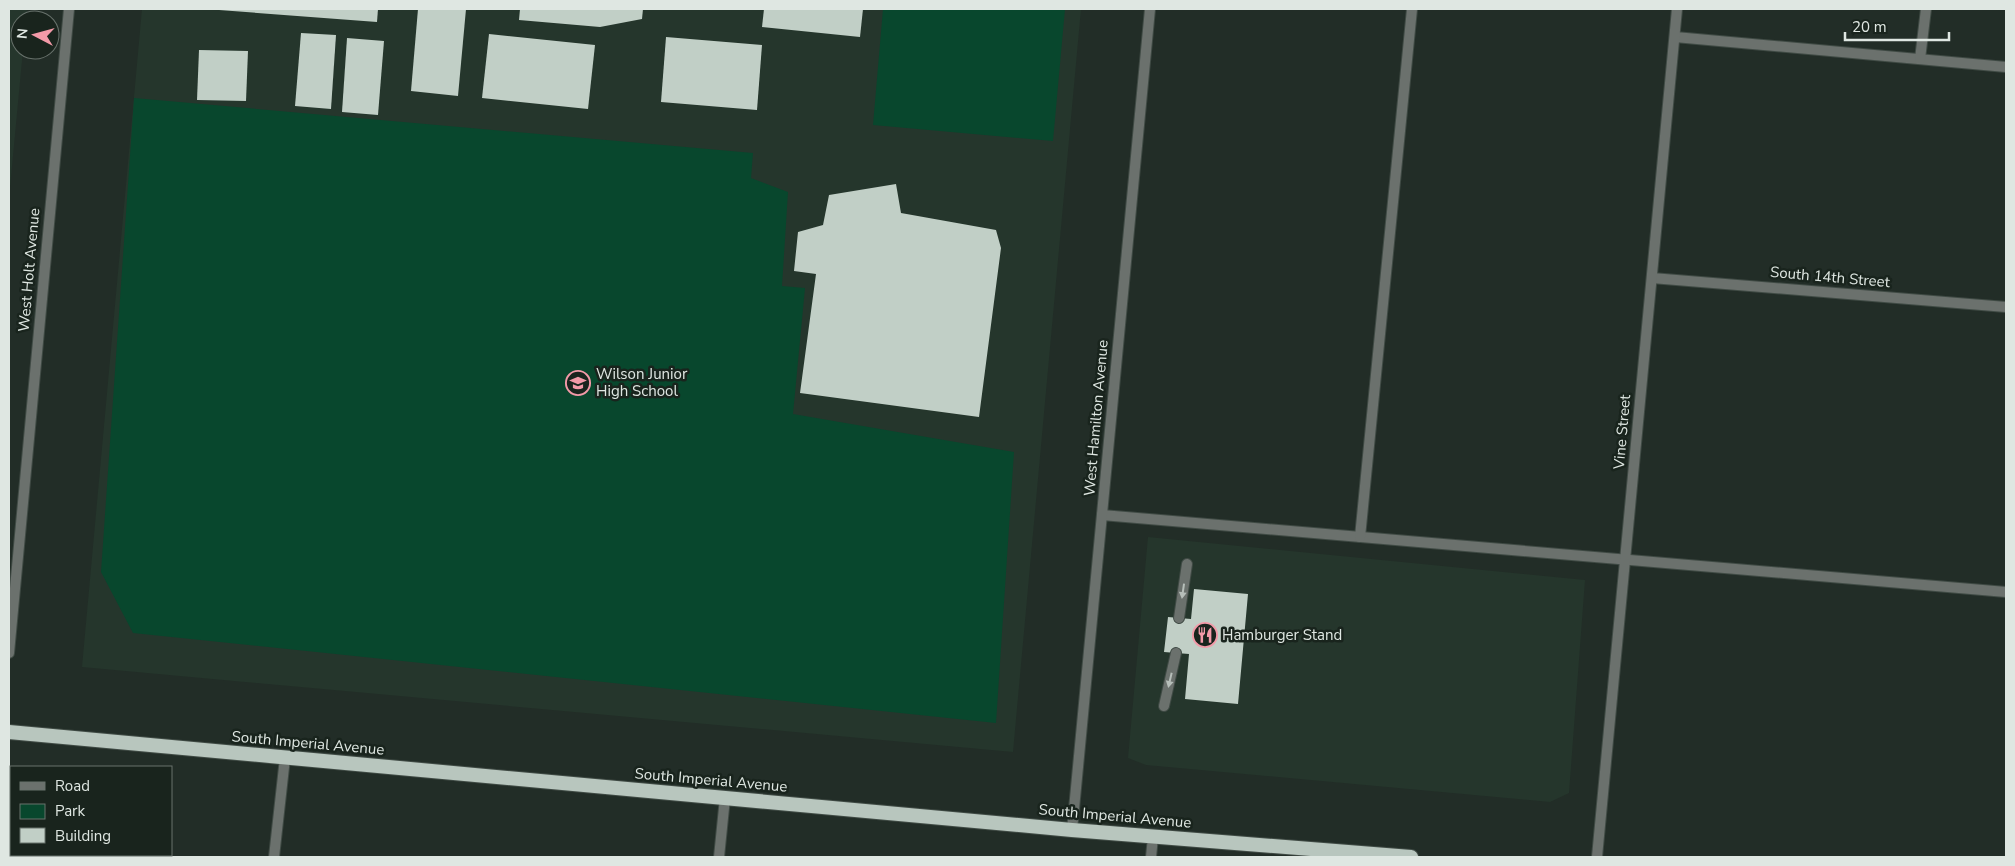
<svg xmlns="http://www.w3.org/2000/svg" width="2015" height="866" font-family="'Nunito Sans',sans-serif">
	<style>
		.built { fill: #25362c }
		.green { fill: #08472d }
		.building { fill: #c1cfc6 }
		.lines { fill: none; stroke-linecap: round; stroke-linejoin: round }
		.service-casing { stroke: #404b45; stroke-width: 12 }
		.minor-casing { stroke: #404b45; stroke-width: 12 }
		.trunk-casing { stroke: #404b45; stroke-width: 16 }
		.service { stroke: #6b716d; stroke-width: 10 }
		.minor { stroke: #6b716d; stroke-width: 10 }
		.trunk { stroke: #b8c6be; stroke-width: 14 }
		.oneway { fill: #b6beb9 }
		.labels { text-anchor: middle; stroke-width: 5; stroke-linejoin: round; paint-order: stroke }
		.street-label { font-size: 15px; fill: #dfe7e2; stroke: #19241d }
		.poi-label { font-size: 15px; fill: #dfe7e2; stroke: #19241d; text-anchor: start }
	</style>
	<rect width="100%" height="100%" fill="#222d27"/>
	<g class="built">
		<polygon points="9,9 27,9 26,20 20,20 20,50 23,50 9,198"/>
		<polygon points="142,9 1081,9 1013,752 82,667"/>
		<polygon points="1148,537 1585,580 1569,793 1550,802 1146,765 1128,758"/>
	</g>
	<g class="green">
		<polygon points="883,9 1065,9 1053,141 873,125"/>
		<polygon points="134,98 753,153 751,178 788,192 782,286 805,288 793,414 1014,452 996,723 133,633 101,572"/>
	</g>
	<g class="building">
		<polygon points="219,9 378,9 377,22 219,10"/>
		<polygon points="418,9 466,9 458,96 411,91"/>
		<polygon points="520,9 643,9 642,19 600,27 519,20"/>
		<polygon points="764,9 863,9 860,37 762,27"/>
		<polygon points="301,33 336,35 331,109 295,106"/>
		<polygon points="489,34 595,45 588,109 482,98"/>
		<polygon points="666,37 762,45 757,110 661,102"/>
		<polygon points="347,38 384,41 378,115 342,112"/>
		<polygon points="199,50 248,51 246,101 197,100"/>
		<polygon points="896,184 901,213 996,230 1001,248 979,417 800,393 816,274 794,271 798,232 823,225 829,195"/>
		<polygon points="1194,589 1248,594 1238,704 1185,699 1189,654 1164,652 1168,617 1191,619"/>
	</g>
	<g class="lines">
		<defs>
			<g id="service">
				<polyline points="1675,37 2006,67"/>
				<polyline points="1920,59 1926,9"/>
				<polyline points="1102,515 2006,592"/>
				<polyline points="1360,537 1412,9"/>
				<polyline points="1179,618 1187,564"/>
				<polyline points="1164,706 1176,653"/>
			</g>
			<g id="minor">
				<polyline points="1652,278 2006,307"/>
				<polyline points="9,653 69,9"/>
				<polyline points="1072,830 1150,9"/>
				<polyline points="274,857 285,758"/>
				<polyline points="719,857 725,798"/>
				<polyline points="1151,857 1153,837"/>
				<polyline points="1597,857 1677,9"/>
			</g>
			<polyline id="trunk" points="9,732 1072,830 1411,857"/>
		</defs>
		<use href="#service" class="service-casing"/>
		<use href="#minor" class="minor-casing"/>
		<use href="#trunk" class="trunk-casing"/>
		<use href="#service" class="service"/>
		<use href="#minor" class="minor"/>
		<use href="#trunk" class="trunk"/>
	</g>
	<defs><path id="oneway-solid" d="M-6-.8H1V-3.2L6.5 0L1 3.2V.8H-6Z" transform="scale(1.25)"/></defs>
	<g class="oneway">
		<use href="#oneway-solid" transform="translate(1183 591) rotate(98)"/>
		<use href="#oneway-solid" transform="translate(1170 680) rotate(103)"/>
	</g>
	<defs>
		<symbol id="school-ring" viewBox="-11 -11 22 22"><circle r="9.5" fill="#19241d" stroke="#f39aa8" stroke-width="1.5"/><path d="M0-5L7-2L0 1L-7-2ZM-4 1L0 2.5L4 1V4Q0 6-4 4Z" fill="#f39aa8"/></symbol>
		<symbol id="restaurant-ring" viewBox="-11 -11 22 22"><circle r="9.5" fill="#19241d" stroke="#f39aa8" stroke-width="1.5"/><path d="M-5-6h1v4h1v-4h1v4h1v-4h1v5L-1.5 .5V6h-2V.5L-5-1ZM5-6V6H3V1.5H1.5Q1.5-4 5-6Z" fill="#f39aa8"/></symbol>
	</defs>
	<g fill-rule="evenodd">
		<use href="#school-ring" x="564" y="369" width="28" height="28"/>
		<use href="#restaurant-ring" x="1191" y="621" width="28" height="28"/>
	</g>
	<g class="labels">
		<g class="street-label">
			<text transform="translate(29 270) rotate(-85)" y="5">West Holt Avenue</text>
			<text transform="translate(1830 277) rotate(5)" y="5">South 14th Street</text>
			<text transform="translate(1096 418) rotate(-85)" y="5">West Hamilton Avenue</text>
			<text transform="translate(1622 432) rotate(-85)" y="5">Vine Street</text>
			<text transform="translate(308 743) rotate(5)" y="5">South Imperial Avenue</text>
			<text transform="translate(711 780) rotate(5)" y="5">South Imperial Avenue</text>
			<text transform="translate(1115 816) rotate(5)" y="5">South Imperial Avenue</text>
		</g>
		<g class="poi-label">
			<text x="596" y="379">Wilson Junior<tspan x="596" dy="17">High School</tspan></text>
			<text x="1222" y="640">Hamburger Stand</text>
		</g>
	</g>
	<rect width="2015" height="866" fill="none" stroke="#dfe7e2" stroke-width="20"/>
	<rect x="10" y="766" width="162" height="90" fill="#19241d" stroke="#68726c"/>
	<rect x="20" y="782" width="25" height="8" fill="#6b716d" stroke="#68726c"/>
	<text x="55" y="791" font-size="15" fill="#dfe7e2">Road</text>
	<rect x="20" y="804" width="25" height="15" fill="#08472d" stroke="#68726c"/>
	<text x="55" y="816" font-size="15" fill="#dfe7e2">Park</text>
	<rect x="20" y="828" width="25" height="15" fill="#c1cfc6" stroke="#68726c"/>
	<text x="55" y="841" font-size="15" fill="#dfe7e2">Building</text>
	<g transform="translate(35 35) rotate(276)"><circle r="24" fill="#19241d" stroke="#68726c"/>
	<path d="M0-4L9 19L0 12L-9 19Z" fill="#f39aa8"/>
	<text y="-8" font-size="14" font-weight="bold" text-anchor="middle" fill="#dfe7e2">N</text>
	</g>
	<path d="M1845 32v8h104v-8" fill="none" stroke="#dfe7e2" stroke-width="2.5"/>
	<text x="1852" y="32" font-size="15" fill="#dfe7e2" stroke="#19241d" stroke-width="4" paint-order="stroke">20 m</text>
</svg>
